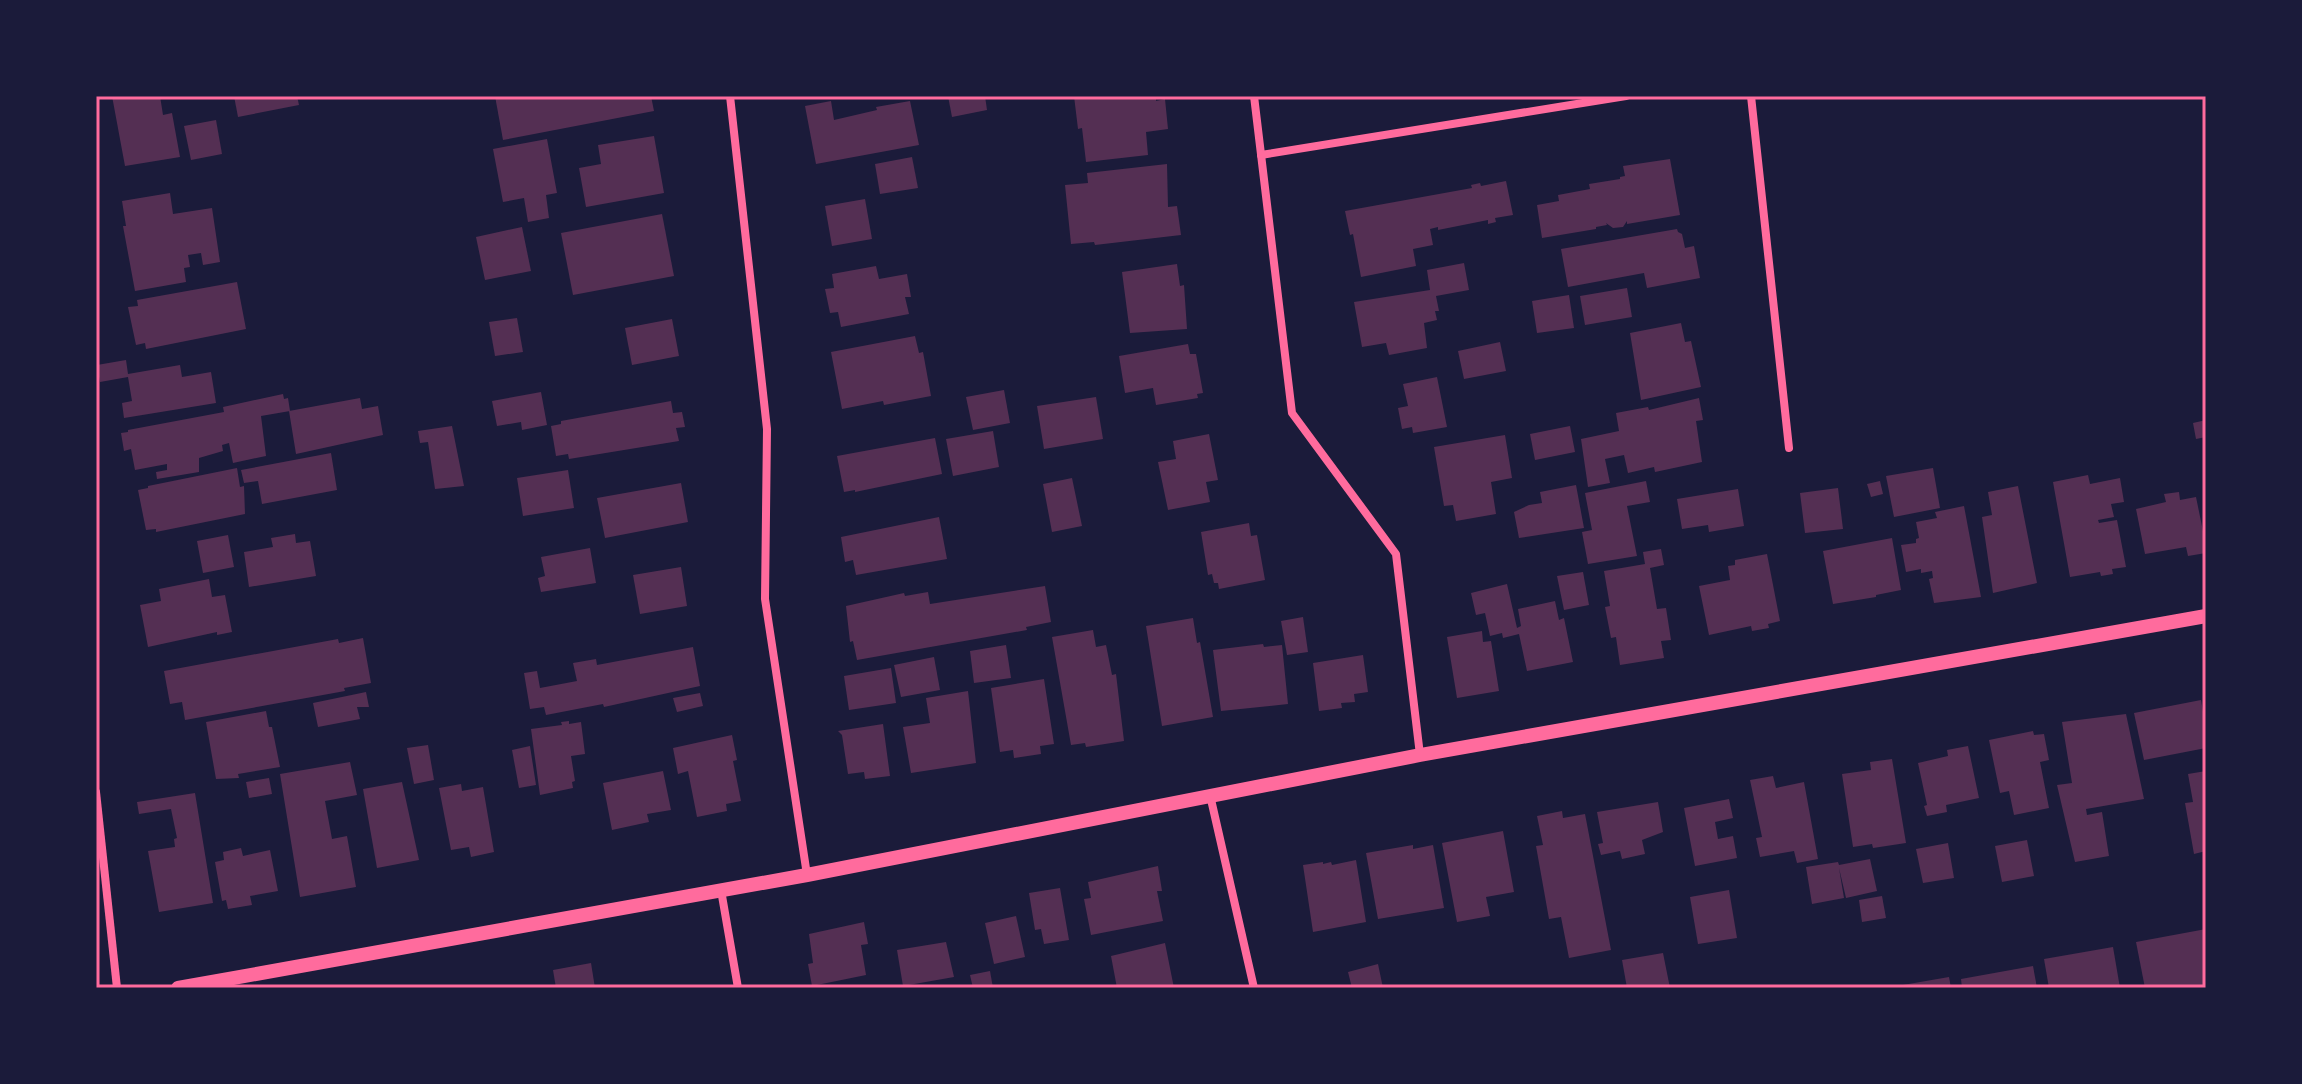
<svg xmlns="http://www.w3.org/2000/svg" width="2302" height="1084" font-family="Jost,sans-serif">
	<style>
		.building { fill: #542f53 }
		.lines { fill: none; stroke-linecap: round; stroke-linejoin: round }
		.minor { stroke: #ff6b9d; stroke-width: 8 }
		.tertiary { stroke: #ff6b9d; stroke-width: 14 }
		.neatline { fill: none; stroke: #ff6b9d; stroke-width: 3 }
	</style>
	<rect width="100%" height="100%" fill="#1b1b3a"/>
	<g class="building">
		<polygon points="112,96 160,96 163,115 172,113 180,157 125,166"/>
		<polygon points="234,96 297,96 299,105 238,117"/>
		<polygon points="495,96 651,96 654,111 503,140"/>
		<polygon points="948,96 985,96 987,110 952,117"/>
		<polygon points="1074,96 1156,96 1156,101 1165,99 1168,129 1146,132 1148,155 1086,162 1082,128 1078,129"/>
		<polygon points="831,101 834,120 877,110 876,107 910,101 919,145 816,164 805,106"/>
		<polygon points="216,120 222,154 191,160 184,126"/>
		<polygon points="654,136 664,193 586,207 579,168 601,164 598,145"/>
		<polygon points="547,139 557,193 546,195 549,218 528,222 524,198 503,202 493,149"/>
		<polygon points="912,157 918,188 880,194 875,164"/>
		<polygon points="1670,159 1680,215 1627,224 1627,221 1623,227 1613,228 1606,223 1607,225 1596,227 1596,229 1542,238 1537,205 1559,201 1558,195 1590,189 1589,184 1620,179 1620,177 1625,176 1623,166"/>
		<polygon points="1167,164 1168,207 1177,206 1181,235 1095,245 1094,242 1071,244 1065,185 1088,183 1087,173"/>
		<polygon points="1506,181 1513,215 1495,218 1496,222 1488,224 1488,220 1438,230 1438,227 1430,229 1433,245 1413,249 1416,266 1361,277 1353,234 1350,235 1345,211 1472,188 1471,185 1480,183 1481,186"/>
		<polygon points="170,193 173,214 212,208 220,262 203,265 201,253 188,255 190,267 184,268 186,282 135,291 123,226 126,226 122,201"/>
		<polygon points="865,199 872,239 832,246 825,206"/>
		<polygon points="662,214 674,276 573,295 561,233"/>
		<polygon points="522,227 531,271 485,280 476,237"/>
		<polygon points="1677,229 1678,232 1682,234 1685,248 1694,246 1700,278 1647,288 1644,273 1568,287 1561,249"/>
		<polygon points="1464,263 1469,290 1436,296 1439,311 1435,311 1437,320 1424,323 1427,348 1389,355 1386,343 1362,347 1354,302 1430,290 1427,270"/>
		<polygon points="1177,264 1180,286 1184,285 1187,329 1130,333 1122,272"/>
		<polygon points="876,266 879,279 907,274 911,297 905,297 909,314 841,327 838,312 830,313 825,289 834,288 832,274"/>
		<polygon points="237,282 246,329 146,349 145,343 136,345 128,307 138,306 137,300"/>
		<polygon points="1627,288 1632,317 1585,325 1580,296"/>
		<polygon points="1569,295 1574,328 1537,333 1532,301"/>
		<polygon points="517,318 523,352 495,356 489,322"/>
		<polygon points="672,319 679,356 632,365 625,328"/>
		<polygon points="1681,323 1685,342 1691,341 1701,387 1641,400 1630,333"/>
		<polygon points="915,336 919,353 923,352 931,396 884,405 883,401 842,409 831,352"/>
		<polygon points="1500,342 1506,371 1464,379 1458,351"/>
		<polygon points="1188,344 1190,354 1196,354 1203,393 1197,394 1198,398 1156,405 1153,388 1125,393 1119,356"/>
		<polygon points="126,360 128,374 180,365 182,377 211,372 216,403 124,418 122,403 132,401 128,377 100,382 97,365"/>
		<polygon points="1437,377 1447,427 1413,433 1412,427 1402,429 1398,408 1408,406 1403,384"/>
		<polygon points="1004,390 1010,423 973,430 966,397"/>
		<polygon points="541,392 547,425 522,430 521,422 497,426 492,401"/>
		<polygon points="283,394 284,399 288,398 290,411 261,416 266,456 233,463 229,443 222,445 223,451 199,458 199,472 157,479 156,472 167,470 167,464 135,470 131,449 124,451 121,433 128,432 128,430 224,412 223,407"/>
		<polygon points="1096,397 1103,439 1044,449 1037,406"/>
		<polygon points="360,398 362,409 378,406 383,435 296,454 289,411"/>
		<polygon points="1699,398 1703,420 1696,421 1702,462 1655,472 1654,467 1628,473 1624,455 1605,459 1610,483 1588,487 1581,439 1619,431 1616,413 1648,407 1649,410"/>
		<polygon points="671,401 673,413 682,412 685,427 676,428 679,441 569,459 568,454 556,456 551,426 561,424 561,421"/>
		<polygon points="2206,420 2206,437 2196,439 2193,423"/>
		<polygon points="452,426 464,486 435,489 428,442 420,443 418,431"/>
		<polygon points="1570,426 1575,452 1535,460 1530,434"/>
		<polygon points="993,431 999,467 953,476 946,439"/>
		<polygon points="1209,434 1218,480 1206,482 1210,502 1168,510 1158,462 1176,459 1173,441"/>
		<polygon points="1505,435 1512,478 1491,482 1496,514 1456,521 1453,505 1444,506 1434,447"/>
		<polygon points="935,438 942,474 855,492 855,490 844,492 837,456"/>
		<polygon points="331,453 337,490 262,504 258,481 244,483 241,470"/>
		<polygon points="237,468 240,487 244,486 245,514 156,532 156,529 146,530 138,490 148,488 148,486"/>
		<polygon points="1933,468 1940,508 1894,517 1886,476"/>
		<polygon points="568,470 574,508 523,516 517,478"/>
		<polygon points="2088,475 2090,484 2120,478 2124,502 2111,504 2114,517 2098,520 2099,523 2117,520 2126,567 2112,569 2113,574 2101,576 2100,572 2070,577 2053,482"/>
		<polygon points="1072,478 1082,526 1052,532 1043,484"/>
		<polygon points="1646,481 1650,502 1627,506 1637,556 1588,564 1582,532 1592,530 1585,493"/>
		<polygon points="1880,481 1883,494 1871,497 1867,484"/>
		<polygon points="681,483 688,522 605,538 597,498"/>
		<polygon points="1576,485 1584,528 1519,538 1514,512 1529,505 1542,503 1540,492"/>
		<polygon points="2018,486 2037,583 1993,593 1982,517 1992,515 1988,492"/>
		<polygon points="1838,488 1843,529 1805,533 1800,493"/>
		<polygon points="1738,489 1744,526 1709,532 1708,525 1682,529 1677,499"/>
		<polygon points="2179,492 2180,500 2196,497 2204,536 2206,535 2206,553 2188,556 2186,547 2145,554 2136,509 2166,502 2164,494"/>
		<polygon points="1964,506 1981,597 1934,603 1929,579 1933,578 1932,571 1921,573 1921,569 1906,572 1901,545 1916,543 1916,539 1919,538 1916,522 1937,518 1935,512"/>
		<polygon points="939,517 947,559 856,575 853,560 845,562 841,537"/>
		<polygon points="1249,523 1251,536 1257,535 1265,580 1219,589 1218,583 1214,583 1212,574 1208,575 1201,532"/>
		<polygon points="295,534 296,543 310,541 316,576 249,587 244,552 273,547 271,538"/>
		<polygon points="228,535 234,567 203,573 197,541"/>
		<polygon points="1892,538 1901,590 1876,595 1876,597 1833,604 1823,551"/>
		<polygon points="590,548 596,583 541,592 538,578 545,576 541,557"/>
		<polygon points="1661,549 1664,565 1650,568 1657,609 1666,608 1671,640 1661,641 1664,658 1620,665 1616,637 1611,638 1605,607 1610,606 1604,571 1645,564 1643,552"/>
		<polygon points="1767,554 1780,621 1768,624 1769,628 1752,631 1751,626 1709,635 1699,586 1730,580 1728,566 1735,565 1735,560"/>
		<polygon points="681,567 687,606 640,614 633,575"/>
		<polygon points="1583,572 1589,605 1564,610 1557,576"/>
		<polygon points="209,579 212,597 225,595 232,632 217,635 217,632 148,647 140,605 161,601 159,589"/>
		<polygon points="1507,584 1517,628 1521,626 1518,609 1555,601 1559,620 1564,618 1573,662 1527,671 1519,634 1503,638 1502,633 1490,636 1485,613 1476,615 1471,593"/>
		<polygon points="1045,586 1051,622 1026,627 1027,630 857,660 853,641 850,642 846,606 904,593 905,596 928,592 930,604"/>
		<polygon points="1303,617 1308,652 1287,655 1281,621"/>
		<polygon points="1193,618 1197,643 1200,642 1213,717 1162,726 1146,626"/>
		<polygon points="1093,630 1096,647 1106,645 1112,675 1116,674 1124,741 1086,747 1085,743 1071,745 1052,637"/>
		<polygon points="1482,631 1483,642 1491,641 1499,691 1457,698 1447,637"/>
		<polygon points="363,638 371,683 344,688 345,691 185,720 182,702 170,704 164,671 338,639 339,643"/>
		<polygon points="1263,644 1264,647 1282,645 1288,704 1221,711 1213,650"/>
		<polygon points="1006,645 1011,678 974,683 970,651"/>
		<polygon points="693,647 700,686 604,707 603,704 546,715 544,707 530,709 524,673 537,671 540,688 577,681 573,663 596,659 597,665"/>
		<polygon points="1363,655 1368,692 1354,694 1355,702 1341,703 1342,708 1319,711 1313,663"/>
		<polygon points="934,657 940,690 901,697 894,665"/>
		<polygon points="891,668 896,703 849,710 844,676"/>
		<polygon points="1044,679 1054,744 1040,746 1041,754 1014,758 1013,750 1000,752 991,688"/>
		<polygon points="968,691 976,763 911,773 903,727 930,723 926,698"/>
		<polygon points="366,692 369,707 357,707 360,719 318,727 313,703"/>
		<polygon points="700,693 703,706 677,712 673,698"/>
		<polygon points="2201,700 2206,729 2206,748 2144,760 2134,713"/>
		<polygon points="266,711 269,727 272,727 280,767 238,774 239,778 216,779 206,722"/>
		<polygon points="2126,714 2144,799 2086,809 2087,815 2102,812 2109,856 2075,862 2057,785 2072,783 2062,722"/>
		<polygon points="569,721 569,724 581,722 585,754 571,756 575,781 572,782 573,788 540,795 531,729 562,725 561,722"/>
		<polygon points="883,724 890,776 865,779 864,772 848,774 842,735 838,731"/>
		<polygon points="2033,731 2034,735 2044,734 2049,760 2040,762 2049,808 2014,815 2009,791 2000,793 1989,740"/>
		<polygon points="732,735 737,760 733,761 741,801 726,804 727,811 697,817 688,771 678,774 673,748"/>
		<polygon points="428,745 434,780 414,784 407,748"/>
		<polygon points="530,746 536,785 519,788 512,750"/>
		<polygon points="1968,746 1979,798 1946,805 1947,812 1927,816 1924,806 1927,805 1918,763 1948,756 1947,750"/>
		<polygon points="1892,759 1906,843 1873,848 1872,844 1853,847 1842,774 1871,770 1870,762"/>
		<polygon points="350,762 357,795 325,801 332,839 347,836 356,887 300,897 280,774"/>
		<polygon points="663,771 671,810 647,814 649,822 612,830 603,783"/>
		<polygon points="2206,771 2206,851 2194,854 2185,803 2193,802 2188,774"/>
		<polygon points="1773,776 1776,788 1804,782 1818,859 1797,863 1794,851 1760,857 1756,838 1762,837 1750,780"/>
		<polygon points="269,778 272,794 249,798 246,782"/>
		<polygon points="402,782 419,860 377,868 363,789"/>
		<polygon points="461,784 462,791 483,787 494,852 471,857 469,847 451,850 439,788"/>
		<polygon points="195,793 213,903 159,912 148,851 175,847 174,839 177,838 171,809 139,814 137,802"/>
		<polygon points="1729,799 1733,818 1715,822 1718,839 1733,836 1737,858 1695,866 1684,808"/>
		<polygon points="1658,802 1663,832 1642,840 1645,854 1622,859 1620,851 1601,855 1598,844 1603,843 1597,812"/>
		<polygon points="1562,811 1563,818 1585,814 1611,950 1569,958 1561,917 1549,919 1536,846 1543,845 1537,816"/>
		<polygon points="1503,831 1514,892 1486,897 1490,916 1457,922 1442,843"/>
		<polygon points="2027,840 2034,876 2002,882 1995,846"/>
		<polygon points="1948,843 1954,878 1923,883 1916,849"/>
		<polygon points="1413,845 1413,849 1433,845 1444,908 1378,919 1366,853"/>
		<polygon points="241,848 243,856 270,850 278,891 250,896 252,905 228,909 226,900 222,901 215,862 224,860 223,852"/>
		<polygon points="1870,859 1877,891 1846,898 1839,868 1844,898 1812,904 1806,867 1838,862 1839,865"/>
		<polygon points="1356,860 1366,922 1313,932 1303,865 1323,862 1323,864 1331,862 1332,865"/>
		<polygon points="1158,866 1162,891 1157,891 1163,921 1091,935 1084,899 1091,898 1088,882"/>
		<polygon points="1060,888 1069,940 1044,944 1041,929 1035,930 1029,893"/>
		<polygon points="1729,890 1737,938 1698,944 1690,897"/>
		<polygon points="1882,896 1886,918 1862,922 1859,900"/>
		<polygon points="1016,916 1025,957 994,964 985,923"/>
		<polygon points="864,922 868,944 861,945 866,975 812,986 808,964 813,963 809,934"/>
		<polygon points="2206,929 2206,988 2145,988 2136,942"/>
		<polygon points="946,942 954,977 903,986 897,950"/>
		<polygon points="1165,943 1174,988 1117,988 1111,956"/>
		<polygon points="2113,947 2120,988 2049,988 2044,959"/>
		<polygon points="1663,953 1670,988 1627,988 1622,960"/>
		<polygon points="591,963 595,988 556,988 553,970"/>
		<polygon points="1378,964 1383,988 1352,988 1348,972"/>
		<polygon points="2033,966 2037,988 1962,988 1961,979"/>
		<polygon points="990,971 993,988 973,988 970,975"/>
		<polygon points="1949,977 1951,988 1897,988 1897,986"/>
	</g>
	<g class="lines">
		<g class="minor">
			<polyline points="730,96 767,429 765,599 807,875"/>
			<polyline points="1254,96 1292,413 1396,554 1420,755"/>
			<polyline points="1751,96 1789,448"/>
			<polyline points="1261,155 1626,96"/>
			<polyline points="96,792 117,988"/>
			<polyline points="1210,795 1254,988"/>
			<polyline points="721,890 738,988"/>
		</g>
		<polyline class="tertiary" points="178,988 807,875 1420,755 2206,616"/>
	</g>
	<rect width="2302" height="1084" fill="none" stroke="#1b1b3a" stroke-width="196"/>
	<rect x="98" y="98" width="2106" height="888" class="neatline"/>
</svg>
